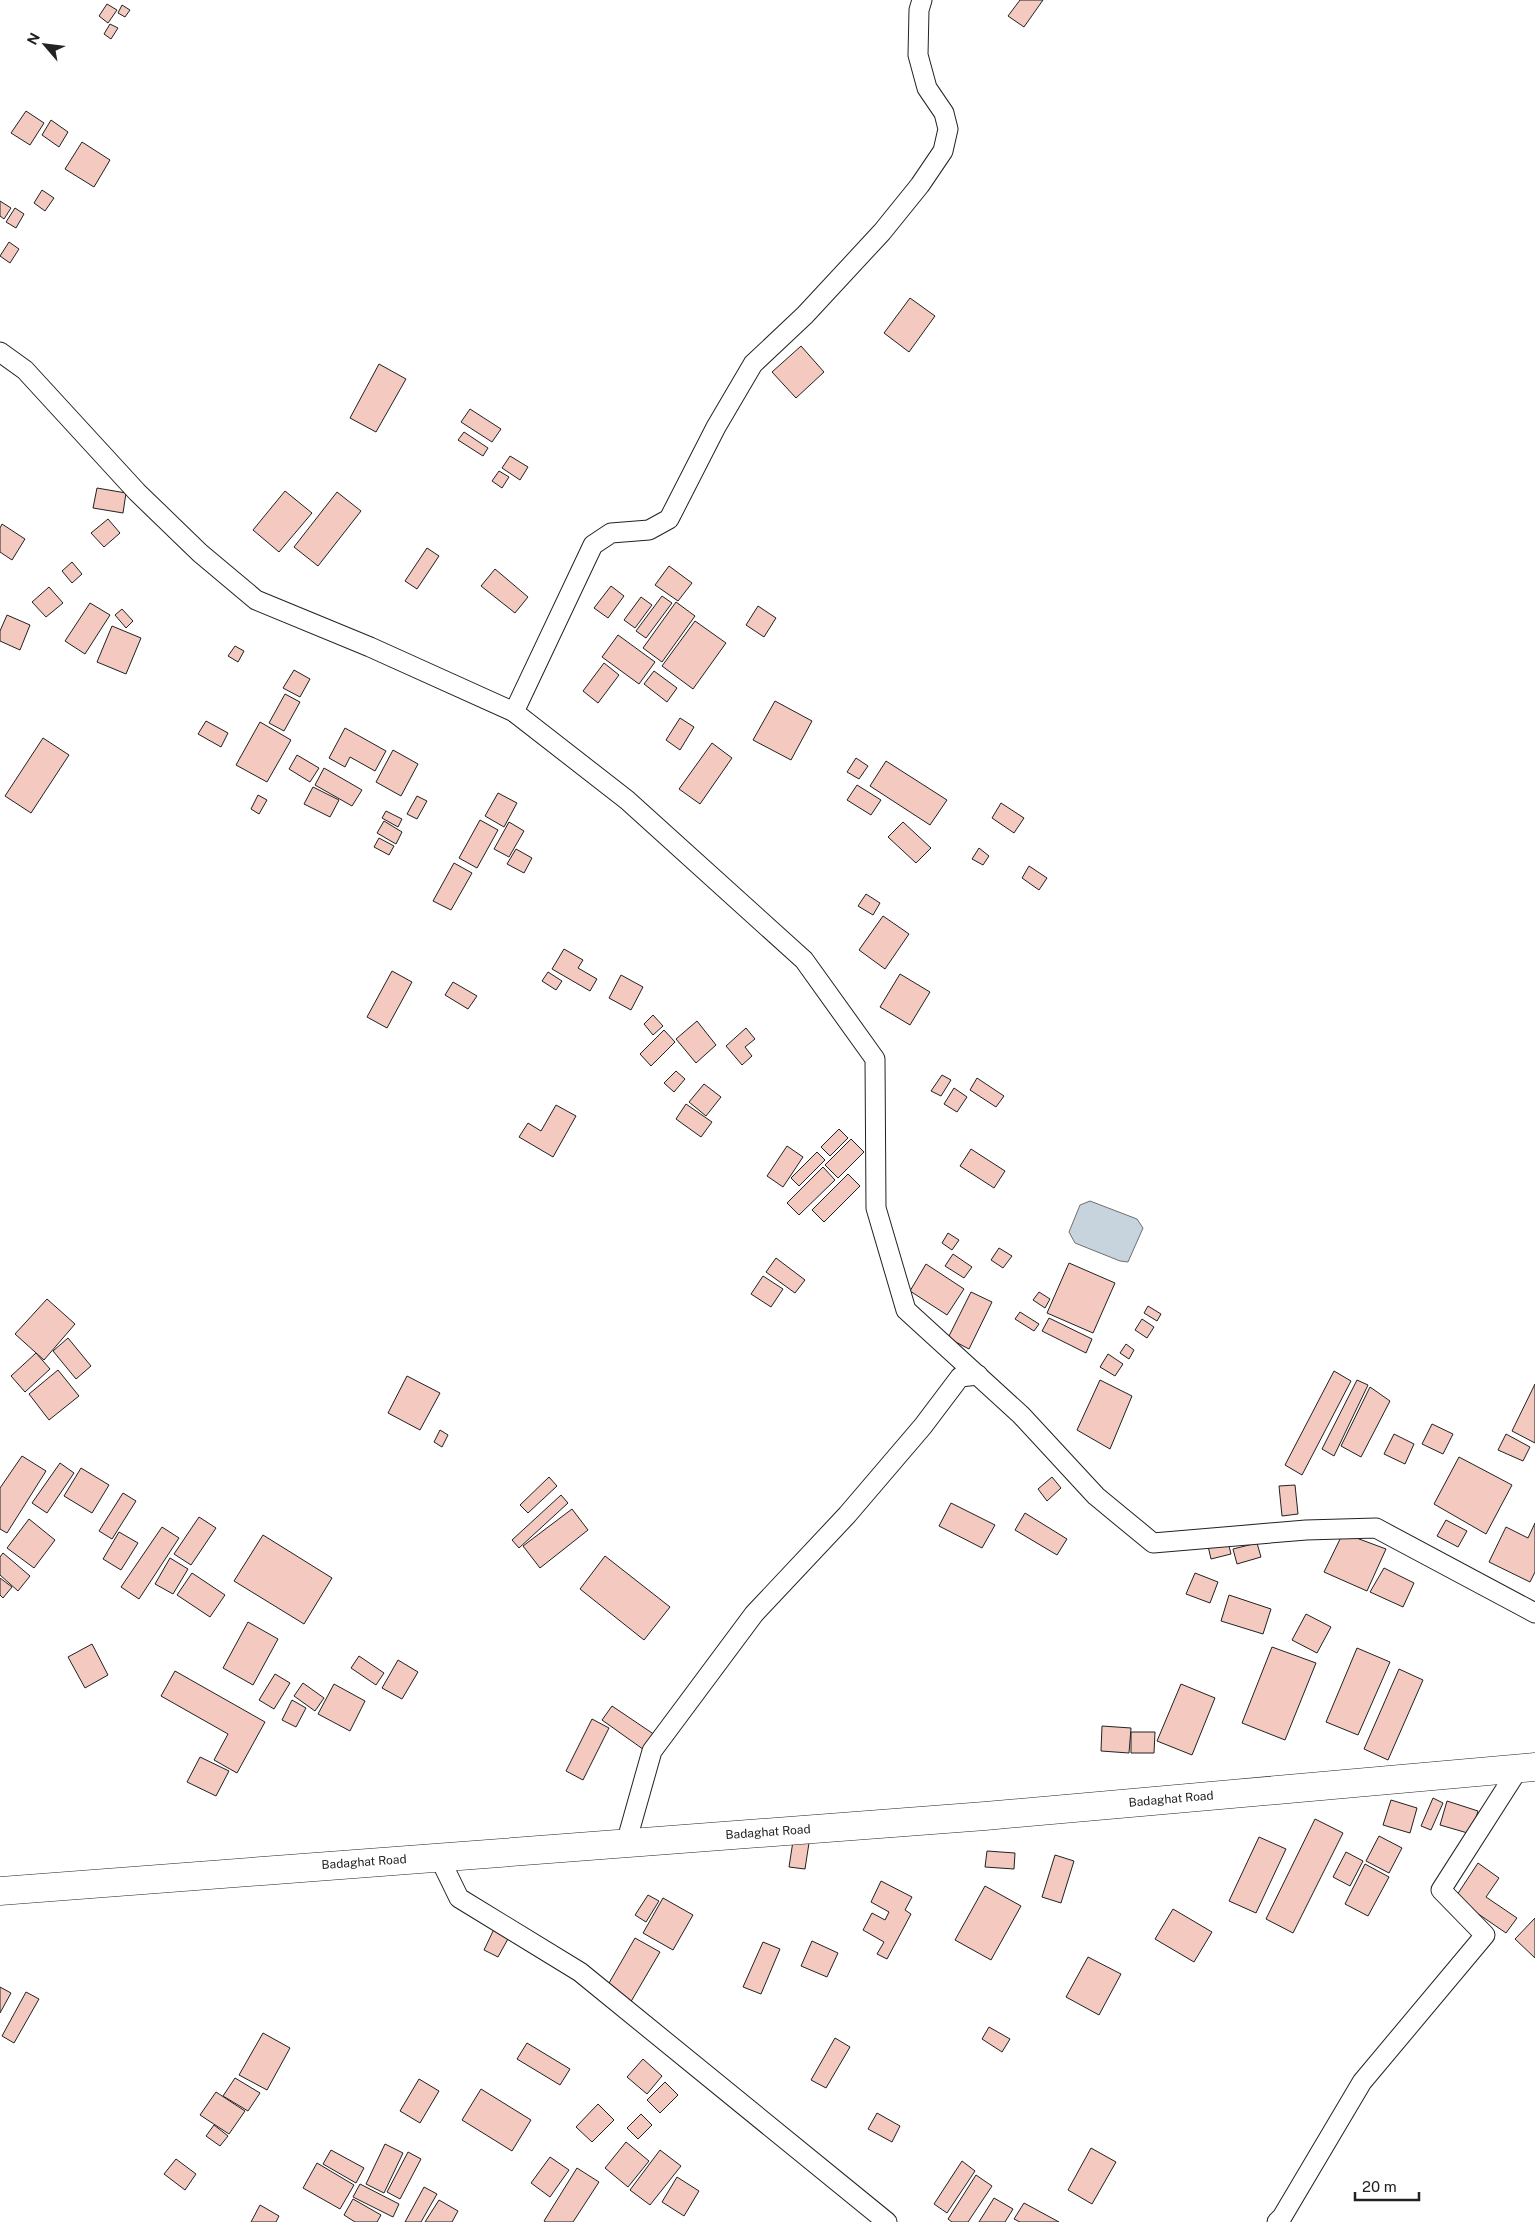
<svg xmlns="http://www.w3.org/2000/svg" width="1535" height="2222" font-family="'Public Sans',sans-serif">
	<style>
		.water { fill: #c7d3dd; stroke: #6f6f6f }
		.building { fill: #f3c9c0; stroke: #222 }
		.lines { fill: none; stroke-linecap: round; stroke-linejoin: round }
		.minor-casing { stroke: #222; stroke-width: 21 }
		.secondary-casing { stroke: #222; stroke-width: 29 }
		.minor { stroke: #fff; stroke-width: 19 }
		.secondary { stroke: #fff; stroke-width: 28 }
		.labels { text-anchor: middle; stroke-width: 4; stroke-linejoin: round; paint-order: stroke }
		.street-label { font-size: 12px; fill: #222; stroke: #fff }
	</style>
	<rect width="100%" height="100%" fill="#fff"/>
	<polygon class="water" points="1090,1201 1137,1219 1143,1228 1128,1262 1120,1261 1075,1243 1069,1232 1080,1205"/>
	<g class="building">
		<polygon points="1020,0 1043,0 1024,27 1008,16"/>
		<polygon points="107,4 117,10 108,23 99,16"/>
		<polygon points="122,5 130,10 125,17 118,13"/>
		<polygon points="110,24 118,28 111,39 104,34"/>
		<polygon points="26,111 44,123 30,145 11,133"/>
		<polygon points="51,120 68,132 59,147 42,135"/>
		<polygon points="82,142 110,160 94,187 65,169"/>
		<polygon points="42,190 54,198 45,211 34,203"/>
		<polygon points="0,201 11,208 4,219 0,216"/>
		<polygon points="15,208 24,214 16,228 6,222"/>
		<polygon points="9,242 19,249 10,263 0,256"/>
		<polygon points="910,298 935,316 909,352 884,333"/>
		<polygon points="801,346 824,372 796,398 772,372"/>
		<polygon points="379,364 406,379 376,432 350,418"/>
		<polygon points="470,409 501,429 492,442 461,422"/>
		<polygon points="464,432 488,448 483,456 458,440"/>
		<polygon points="510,456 528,467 520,480 502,468"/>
		<polygon points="499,471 509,477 502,488 492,481"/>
		<polygon points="97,488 126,493 123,513 93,508"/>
		<polygon points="285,491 312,513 279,552 253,530"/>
		<polygon points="337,492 361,511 318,566 294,547"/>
		<polygon points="108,519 120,533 104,547 91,533"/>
		<polygon points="2,524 25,539 12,560 0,552 0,528"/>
		<polygon points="427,548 439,556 417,589 405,581"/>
		<polygon points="72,562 82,574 72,583 62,571"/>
		<polygon points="669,566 692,583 678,601 655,585"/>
		<polygon points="495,569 528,597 515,613 481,586"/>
		<polygon points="611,586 624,596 608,618 594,608"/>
		<polygon points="49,587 63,603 46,617 32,602"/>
		<polygon points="662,596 672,603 646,638 636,631"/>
		<polygon points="641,597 652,605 635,628 624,620"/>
		<polygon points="676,602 695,616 662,662 643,648"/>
		<polygon points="90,603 110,615 85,654 65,641"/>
		<polygon points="758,606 776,618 764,637 746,625"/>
		<polygon points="122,609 133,621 126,628 115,615"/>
		<polygon points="7,615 30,625 20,650 0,641 0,631"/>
		<polygon points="695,621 726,643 693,689 662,666"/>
		<polygon points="112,626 141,638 126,674 97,662"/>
		<polygon points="618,635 655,662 639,684 602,657"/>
		<polygon points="235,646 244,651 238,662 228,656"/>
		<polygon points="604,663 619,675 598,703 583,691"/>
		<polygon points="294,670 310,679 300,697 283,688"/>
		<polygon points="654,671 677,688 667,702 644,684"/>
		<polygon points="285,694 300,702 284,731 269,723"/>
		<polygon points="775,701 812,721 791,760 753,740"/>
		<polygon points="680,718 694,727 680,750 666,740"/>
		<polygon points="206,721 228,733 221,747 198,734"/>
		<polygon points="260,722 291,740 267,782 236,765"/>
		<polygon points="345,728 386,751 375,771 350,757 345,767 329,758"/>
		<polygon points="43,738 69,755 31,813 5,796"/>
		<polygon points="712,743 732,758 700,804 679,789"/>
		<polygon points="393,750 418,764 401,796 376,782"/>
		<polygon points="297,755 319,768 310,782 289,769"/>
		<polygon points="856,758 868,766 859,779 847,772"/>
		<polygon points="886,761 947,800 930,825 870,786"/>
		<polygon points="324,768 362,790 352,806 315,785"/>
		<polygon points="857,785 881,800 871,815 847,800"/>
		<polygon points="313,787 339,800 330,817 304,804"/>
		<polygon points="498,793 517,803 504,827 485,816"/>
		<polygon points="258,795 267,800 259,814 251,809"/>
		<polygon points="417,796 427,801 417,819 407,814"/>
		<polygon points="1001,803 1024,818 1014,833 992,818"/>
		<polygon points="386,811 402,819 398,827 382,818"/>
		<polygon points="480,820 498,830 477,868 459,858"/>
		<polygon points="384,821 402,832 396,844 377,833"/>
		<polygon points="509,822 524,831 509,857 494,849"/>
		<polygon points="903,822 931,848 916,863 888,837"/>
		<polygon points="379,838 394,846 389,855 374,847"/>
		<polygon points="979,848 989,856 983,865 972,859"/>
		<polygon points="516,849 532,858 524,873 507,864"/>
		<polygon points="454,863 472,873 451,910 433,901"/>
		<polygon points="1029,866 1047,878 1039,890 1022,878"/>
		<polygon points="866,894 880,903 873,915 858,906"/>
		<polygon points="883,916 909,934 885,969 859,950"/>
		<polygon points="564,949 583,960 578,968 597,979 590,991 552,969"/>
		<polygon points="392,971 412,982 387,1028 367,1017"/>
		<polygon points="548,972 562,981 556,990 542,981"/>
		<polygon points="900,974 930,992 910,1025 880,1007"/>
		<polygon points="621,975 643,987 631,1010 609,998"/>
		<polygon points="453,982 477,996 468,1009 445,995"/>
		<polygon points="653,1015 663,1026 653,1035 644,1024"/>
		<polygon points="697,1021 716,1045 696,1063 676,1039"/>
		<polygon points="746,1028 755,1039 745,1047 752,1056 742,1065 726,1046"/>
		<polygon points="664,1030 675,1042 651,1066 640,1054"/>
		<polygon points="676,1071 685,1079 674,1092 664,1083"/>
		<polygon points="942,1075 951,1080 941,1096 931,1091"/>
		<polygon points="977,1078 1004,1096 996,1107 970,1090"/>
		<polygon points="704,1084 721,1097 706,1116 689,1102"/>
		<polygon points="954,1088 967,1097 957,1112 944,1104"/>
		<polygon points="686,1104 712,1122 701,1137 676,1119"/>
		<polygon points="556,1105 576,1116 553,1157 519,1137 528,1123 541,1131"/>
		<polygon points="839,1129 848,1138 830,1156 821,1147"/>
		<polygon points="851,1139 864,1152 838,1178 825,1165"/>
		<polygon points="787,1146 803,1157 783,1187 767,1176"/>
		<polygon points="971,1149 1005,1171 994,1188 960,1166"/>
		<polygon points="817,1152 825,1160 799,1186 791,1178"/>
		<polygon points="823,1167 835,1180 799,1215 787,1203"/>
		<polygon points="848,1174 860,1186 824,1222 812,1210"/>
		<polygon points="948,1233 959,1240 952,1250 942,1243"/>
		<polygon points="999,1248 1012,1256 1003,1268 991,1260"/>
		<polygon points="953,1254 972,1267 964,1278 945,1266"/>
		<polygon points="776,1258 805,1280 795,1293 766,1272"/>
		<polygon points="1069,1263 1115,1283 1093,1333 1047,1313"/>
		<polygon points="926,1264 964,1289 947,1315 910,1291"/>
		<polygon points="763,1276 783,1289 771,1307 751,1294"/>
		<polygon points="971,1292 992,1302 969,1349 948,1338"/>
		<polygon points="1039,1292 1050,1299 1045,1308 1033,1300"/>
		<polygon points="47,1299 75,1324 44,1360 15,1334"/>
		<polygon points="1148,1306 1161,1314 1157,1321 1144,1313"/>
		<polygon points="1020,1312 1039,1324 1034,1331 1015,1319"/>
		<polygon points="1049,1318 1092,1339 1086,1353 1042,1331"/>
		<polygon points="1142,1319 1154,1327 1147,1338 1135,1330"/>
		<polygon points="68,1338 91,1366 76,1379 53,1351"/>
		<polygon points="1126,1344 1134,1350 1129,1359 1120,1353"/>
		<polygon points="36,1353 50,1369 25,1392 11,1376"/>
		<polygon points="1108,1354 1123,1364 1115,1376 1100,1367"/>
		<polygon points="58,1370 79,1396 49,1420 29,1394"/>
		<polygon points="1334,1371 1351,1381 1302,1475 1285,1465"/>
		<polygon points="407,1376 440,1393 420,1430 388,1413"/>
		<polygon points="1100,1380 1132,1396 1110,1449 1077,1430"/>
		<polygon points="1357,1380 1368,1385 1334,1456 1322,1449"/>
		<polygon points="1535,1384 1535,1443 1512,1431"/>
		<polygon points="1370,1387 1390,1401 1361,1457 1341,1446"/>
		<polygon points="1432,1424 1453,1434 1443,1454 1422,1444"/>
		<polygon points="440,1430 448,1435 442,1447 434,1442"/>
		<polygon points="1394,1434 1414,1444 1405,1464 1384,1454"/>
		<polygon points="1506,1434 1530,1447 1523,1461 1498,1450"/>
		<polygon points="22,1456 46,1471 7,1533 0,1529 0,1488"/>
		<polygon points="1459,1457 1512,1485 1486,1534 1434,1504"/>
		<polygon points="60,1463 74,1473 47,1513 32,1503"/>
		<polygon points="81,1468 109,1485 92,1513 64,1496"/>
		<polygon points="549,1477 557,1486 528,1513 520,1505"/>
		<polygon points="1052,1477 1061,1488 1047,1501 1038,1489"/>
		<polygon points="1295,1485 1298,1514 1282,1516 1279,1486"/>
		<polygon points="123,1493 136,1501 112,1539 99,1531"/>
		<polygon points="561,1495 568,1503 519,1548 512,1540"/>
		<polygon points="951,1503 995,1525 982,1548 939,1526"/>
		<polygon points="572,1509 588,1530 540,1568 523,1546"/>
		<polygon points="1025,1513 1067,1539 1057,1555 1015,1530"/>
		<polygon points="199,1517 216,1528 191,1565 174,1554"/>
		<polygon points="29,1519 55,1540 34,1568 7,1548"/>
		<polygon points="1446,1520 1467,1531 1458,1547 1437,1536"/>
		<polygon points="1535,1523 1535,1572 1530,1582 1489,1562 1506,1527 1528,1538"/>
		<polygon points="162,1527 179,1538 139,1599 121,1587"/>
		<polygon points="119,1532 138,1543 121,1570 103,1559"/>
		<polygon points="1343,1533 1386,1549 1367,1591 1324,1572"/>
		<polygon points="263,1535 332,1578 304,1624 234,1581"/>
		<polygon points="1228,1542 1231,1554 1211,1559 1208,1546"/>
		<polygon points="1257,1543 1261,1557 1237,1564 1233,1549"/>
		<polygon points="3,1553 30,1576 18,1591 0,1575 0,1557"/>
		<polygon points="605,1556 670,1607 644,1640 580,1589"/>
		<polygon points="170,1558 188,1569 173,1594 155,1584"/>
		<polygon points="1384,1568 1414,1583 1403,1607 1370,1592"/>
		<polygon points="192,1573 225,1595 210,1617 177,1595"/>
		<polygon points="1195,1573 1218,1582 1210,1603 1186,1594"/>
		<polygon points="0,1578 12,1587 3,1598 0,1595"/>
		<polygon points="1229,1595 1271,1609 1263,1634 1221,1621"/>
		<polygon points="1306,1614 1331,1627 1317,1653 1292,1640"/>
		<polygon points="248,1622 278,1639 253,1685 223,1668"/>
		<polygon points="92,1644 108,1675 85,1688 68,1657"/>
		<polygon points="1272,1647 1316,1663 1285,1740 1242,1723"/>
		<polygon points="1357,1648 1390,1662 1358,1735 1326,1722"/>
		<polygon points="359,1656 384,1673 376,1685 351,1668"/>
		<polygon points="398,1660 418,1672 402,1699 382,1688"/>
		<polygon points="1399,1669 1423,1680 1388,1760 1364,1749"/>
		<polygon points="175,1671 265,1722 237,1773 214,1760 228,1734 161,1696"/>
		<polygon points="275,1674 290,1683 274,1709 259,1700"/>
		<polygon points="303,1683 324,1698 315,1711 294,1696"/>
		<polygon points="334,1684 365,1701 350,1731 318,1714"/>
		<polygon points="1181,1684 1215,1698 1192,1755 1157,1741"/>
		<polygon points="292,1700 306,1708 296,1727 282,1720"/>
		<polygon points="612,1706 658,1737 647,1752 602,1720"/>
		<polygon points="592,1719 609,1728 583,1780 566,1771"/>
		<polygon points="1102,1726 1131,1728 1129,1753 1101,1751"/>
		<polygon points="1131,1732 1155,1732 1154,1753 1131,1753"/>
		<polygon points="200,1757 229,1771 216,1796 187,1782"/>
		<polygon points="1433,1798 1443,1803 1431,1830 1421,1826"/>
		<polygon points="1391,1800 1417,1808 1410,1833 1383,1825"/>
		<polygon points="1447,1801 1478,1811 1471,1834 1440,1825"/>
		<polygon points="1315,1819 1343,1833 1293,1933 1266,1919"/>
		<polygon points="1379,1836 1402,1848 1389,1873 1366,1861"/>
		<polygon points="1259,1837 1286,1849 1256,1913 1229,1901"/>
		<polygon points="793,1841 809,1843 805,1869 789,1867"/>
		<polygon points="987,1851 1015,1853 1014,1869 985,1867"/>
		<polygon points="1346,1852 1363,1861 1350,1886 1333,1877"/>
		<polygon points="1055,1855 1074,1861 1061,1903 1042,1897"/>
		<polygon points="1478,1863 1499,1878 1486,1897 1517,1918 1506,1933 1455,1898"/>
		<polygon points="1365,1864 1389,1877 1368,1916 1345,1904"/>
		<polygon points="881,1881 912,1897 905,1910 911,1914 887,1959 877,1954 884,1942 863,1930 872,1913 885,1920 889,1912 871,1902"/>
		<polygon points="985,1886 1021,1906 991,1960 955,1940"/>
		<polygon points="648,1895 659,1901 646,1922 635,1915"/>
		<polygon points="663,1898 693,1915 673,1950 643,1933"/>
		<polygon points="1173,1909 1212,1932 1194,1962 1155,1939"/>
		<polygon points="1535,1918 1535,1958 1515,1939"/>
		<polygon points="494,1929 509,1937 498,1957 484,1950"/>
		<polygon points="635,1938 660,1952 629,2005 605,1990"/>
		<polygon points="812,1941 838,1953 827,1977 801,1966"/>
		<polygon points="763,1942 780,1949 761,1994 743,1987"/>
		<polygon points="1088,1957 1121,1974 1099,2015 1066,1997"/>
		<polygon points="0,1987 11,1993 0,2013"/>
		<polygon points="26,1992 39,1999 14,2043 2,2036"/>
		<polygon points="989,2027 1010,2039 1002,2052 982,2039"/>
		<polygon points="263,2033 290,2048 267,2090 239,2075"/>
		<polygon points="835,2038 850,2047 826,2088 811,2080"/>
		<polygon points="527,2043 570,2069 560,2085 517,2059"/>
		<polygon points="643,2059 662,2076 647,2094 627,2077"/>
		<polygon points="235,2078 260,2093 248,2111 223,2096"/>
		<polygon points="419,2079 439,2091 420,2123 400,2111"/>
		<polygon points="665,2082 678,2095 660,2113 647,2100"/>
		<polygon points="481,2089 531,2120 512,2151 462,2120"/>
		<polygon points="216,2092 245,2111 229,2134 200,2115"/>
		<polygon points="598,2104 614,2120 592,2142 576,2127"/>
		<polygon points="877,2113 900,2126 892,2142 868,2129"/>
		<polygon points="641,2114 652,2125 638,2139 627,2128"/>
		<polygon points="214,2125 228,2136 220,2146 206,2136"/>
		<polygon points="626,2142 649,2161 628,2187 605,2168"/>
		<polygon points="385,2144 403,2153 384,2193 366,2184"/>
		<polygon points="1091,2148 1116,2162 1092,2204 1068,2190"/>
		<polygon points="331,2150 364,2168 356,2183 323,2164"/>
		<polygon points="660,2150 681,2166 650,2205 630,2190"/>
		<polygon points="408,2152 421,2159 400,2199 387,2192"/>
		<polygon points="550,2157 569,2170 550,2197 531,2183"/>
		<polygon points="176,2159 196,2174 185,2190 164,2174"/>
		<polygon points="962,2161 975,2171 947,2213 934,2204"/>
		<polygon points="317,2163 354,2185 340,2209 303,2188"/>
		<polygon points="577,2168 599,2182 573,2222 546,2222 544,2221"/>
		<polygon points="976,2175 992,2186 968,2222 952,2222 948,2219"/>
		<polygon points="677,2177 699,2191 684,2216 662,2202"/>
		<polygon points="360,2184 399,2204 393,2217 353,2197"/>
		<polygon points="424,2187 437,2194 421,2222 405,2222"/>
		<polygon points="994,2198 1013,2209 1005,2222 979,2222"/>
		<polygon points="353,2199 381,2215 377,2222 355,2222 344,2215"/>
		<polygon points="439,2200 458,2211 452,2222 425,2222"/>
		<polygon points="1024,2203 1059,2222 1020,2222 1014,2219"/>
		<polygon points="260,2205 279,2216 276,2222 251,2222"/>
	</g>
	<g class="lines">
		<defs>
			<g id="minor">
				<polyline points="0,352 25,370 137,492 200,553 256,600 370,647 514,712 627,800 804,960 875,1059 876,1208 906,1310 1021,1415 1096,1496 1153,1543 1306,1530 1376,1528 1535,1613"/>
				<polyline points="514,712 593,545 611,533 649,530 669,519 716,427 753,364 805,315 882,232 920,185 943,151 948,129 944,113 927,88 918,55 919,10 922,0"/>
				<polyline points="626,1843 652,1751 754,1614 847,1515 923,1426 960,1377 978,1375"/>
				<polyline points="439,1857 459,1898 580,1972 887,2222"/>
				<polyline points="1277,2222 1282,2217 1362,2082 1485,1935 1441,1890 1519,1768"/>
			</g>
			<polyline id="secondary" points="0,1891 985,1816 1535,1767"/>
		</defs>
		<use href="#minor" class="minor-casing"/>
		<use href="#secondary" class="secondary-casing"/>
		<use href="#minor" class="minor"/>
		<use href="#secondary" class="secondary"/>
	</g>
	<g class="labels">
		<g class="street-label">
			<text transform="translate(1171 1799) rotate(-5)" y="4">Badaghat Road</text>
			<text transform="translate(768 1832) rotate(-4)" y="4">Badaghat Road</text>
			<text transform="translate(364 1862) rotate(-4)" y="4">Badaghat Road</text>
		</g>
	</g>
	<g transform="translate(45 45) rotate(298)" stroke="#ffffff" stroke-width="4" paint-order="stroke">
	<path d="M0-4L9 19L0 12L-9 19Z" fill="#222222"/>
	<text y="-8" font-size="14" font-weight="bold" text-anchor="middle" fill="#222222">N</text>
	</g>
	<path d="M1355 2192v8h64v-8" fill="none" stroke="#222222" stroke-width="2.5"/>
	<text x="1362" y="2192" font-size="15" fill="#222222" stroke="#ffffff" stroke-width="4" paint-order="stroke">20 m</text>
</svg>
